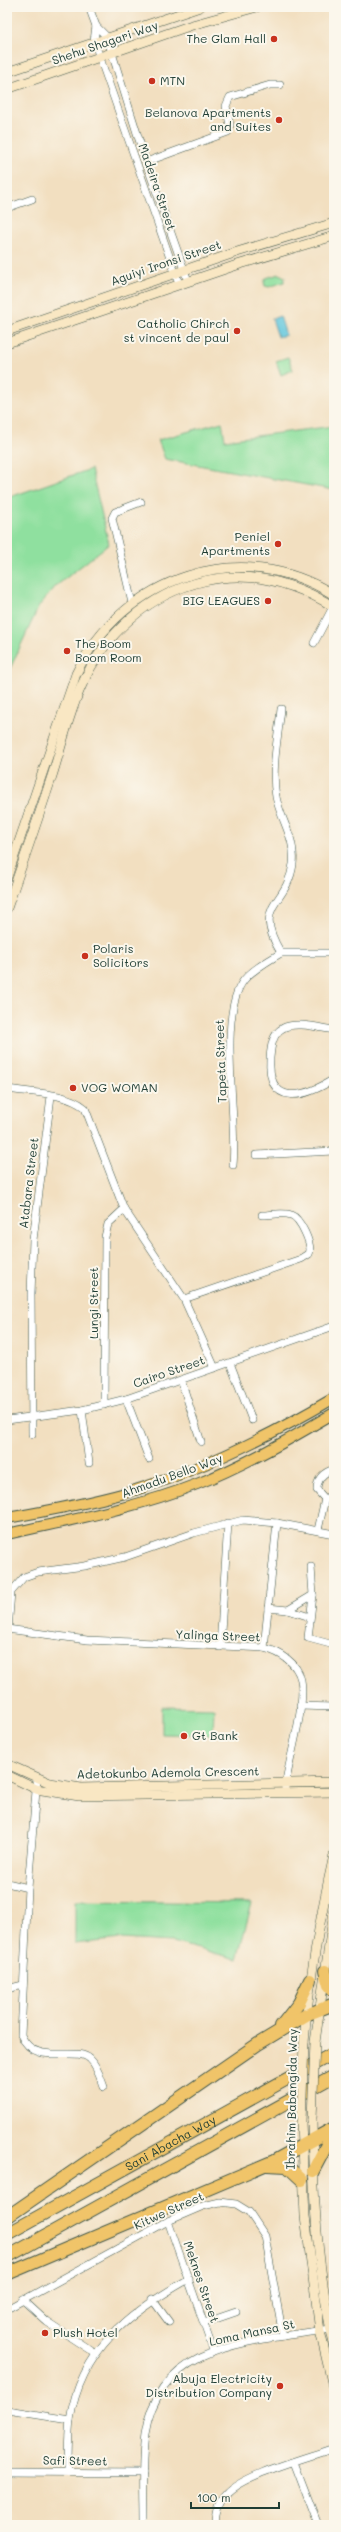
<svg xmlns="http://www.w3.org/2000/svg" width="341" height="2532" font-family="Mali,sans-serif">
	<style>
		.green { fill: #8fe09f; stroke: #578e6a }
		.water { fill: #60c6dd; stroke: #408288 }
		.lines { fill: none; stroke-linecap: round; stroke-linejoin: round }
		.street-casing { stroke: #3f5549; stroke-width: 8 }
		.secondary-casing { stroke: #3f5549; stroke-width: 10 }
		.primary-casing { stroke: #3f5549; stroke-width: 12 }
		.highway-casing { stroke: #3f5549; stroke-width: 14 }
		.street { stroke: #fff; stroke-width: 7 }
		.secondary { stroke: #f9e7c3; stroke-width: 9 }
		.primary { stroke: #f0c469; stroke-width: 10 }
		.highway { stroke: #f0c469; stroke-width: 12 }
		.secondary-bridge-casing { stroke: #3f5549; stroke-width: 10; stroke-linecap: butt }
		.secondary-bridge { stroke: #f9e7c3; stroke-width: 9 }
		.poi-dot { fill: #c8321e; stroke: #fbf7ec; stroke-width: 1.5 }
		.labels { text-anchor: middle; stroke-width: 4; stroke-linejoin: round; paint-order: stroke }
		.poi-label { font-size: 12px; fill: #1f3d34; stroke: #fbf7ec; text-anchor: end }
		.street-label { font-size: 12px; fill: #1f3d34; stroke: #fbf7ec }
	</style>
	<rect width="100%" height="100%" fill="#fbf7ec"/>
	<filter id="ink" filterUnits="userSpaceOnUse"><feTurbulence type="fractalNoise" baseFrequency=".025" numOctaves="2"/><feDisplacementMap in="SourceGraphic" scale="8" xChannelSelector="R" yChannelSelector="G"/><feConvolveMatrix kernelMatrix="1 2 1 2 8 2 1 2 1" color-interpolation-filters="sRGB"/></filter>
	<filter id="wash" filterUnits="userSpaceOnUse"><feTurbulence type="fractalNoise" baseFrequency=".012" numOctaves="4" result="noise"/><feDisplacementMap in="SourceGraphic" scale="16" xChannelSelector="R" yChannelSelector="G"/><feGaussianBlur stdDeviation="0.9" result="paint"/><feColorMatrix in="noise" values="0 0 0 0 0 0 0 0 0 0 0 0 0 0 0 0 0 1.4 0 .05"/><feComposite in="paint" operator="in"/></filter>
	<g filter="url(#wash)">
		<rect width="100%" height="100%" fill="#f2dfc0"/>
		<g class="green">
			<polygon points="279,274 285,277 284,282 269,287 265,286 264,282 266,278"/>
			<polygon points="288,357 293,370 281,375 276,361"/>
			<polygon points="222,422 225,440 334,426 334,490 165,459 158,440"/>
			<polygon points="91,469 109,544 56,586 39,606 7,675 7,498"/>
			<polygon points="162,1707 214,1708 213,1735 162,1734"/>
			<polygon points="75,1901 252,1903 237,1959 172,1942 121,1939 75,1944"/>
		</g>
		<polygon class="water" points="280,316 286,335 278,337 272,319"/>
	</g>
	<g filter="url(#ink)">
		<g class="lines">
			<defs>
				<g id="street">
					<polyline points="89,7 96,26 94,41 179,284"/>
					<polyline points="96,26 107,37 146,162 188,281"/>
					<polyline points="146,162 228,132 230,125 226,106 230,97 270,85 280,85"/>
					<polyline points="7,208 32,199"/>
					<polyline points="132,603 112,518 115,512 141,502"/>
					<polyline points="314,643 333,607"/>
					<path d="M281,709C278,737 271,769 276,797C281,821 296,839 293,864C287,907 251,903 281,953H334"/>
					<path d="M334,1030C320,1028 295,1021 283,1028C272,1034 271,1047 270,1058C267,1108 304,1098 334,1079"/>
					<path d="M7,1089C31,1093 66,1092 85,1108L124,1209L184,1299L215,1368"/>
					<polyline points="256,1155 334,1151"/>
					<path d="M233,1165C238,1119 217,1013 244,980C253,969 268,961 281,953"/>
					<path d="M184,1299L301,1259L309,1254C313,1245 300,1218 291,1215C283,1212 270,1215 262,1215"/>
					<polyline points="230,1363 252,1420"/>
					<polyline points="181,1380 201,1442"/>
					<polyline points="126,1399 149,1459"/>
					<polyline points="104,1405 105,1237 108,1224 124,1209"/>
					<polyline points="82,1410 89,1463"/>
					<polyline points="7,1420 82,1410 126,1399 334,1326"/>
					<polyline points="32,1434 31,1294 33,1240 51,1096"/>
					<path d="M325,1499L317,1490C317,1478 324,1472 334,1469"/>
					<polyline points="318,1530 325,1499 334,1498"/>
					<polyline points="311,1567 313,1595 308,1638 334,1645"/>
					<polyline points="268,1608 288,1610 310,1617"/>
					<polyline points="288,1610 313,1595"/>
					<path d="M7,1629L87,1640L264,1648C280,1652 297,1662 301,1680C306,1705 289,1759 285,1787"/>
					<polyline points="8,1630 11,1592 24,1577 38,1572 85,1566 125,1557 194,1533 243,1520 277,1523 334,1534"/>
					<polyline points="220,1647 228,1523"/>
					<polyline points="264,1648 277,1523"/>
					<polyline points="300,1706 334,1707"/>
					<path d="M37,1779L28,1888L21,2035C35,2068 75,2045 90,2059C97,2065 101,2079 104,2087"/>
					<polyline points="7,1883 28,1888"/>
					<polyline points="7,1989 23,1985"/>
					<polyline points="168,2221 213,2350"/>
					<polyline points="22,2299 47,2322 96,2354"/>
					<polyline points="152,2299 169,2322"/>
					<polyline points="7,2309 168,2221 203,2206 220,2202 236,2204 249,2212 265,2236 283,2336"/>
					<polyline points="204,2323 236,2312"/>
					<polyline points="7,2410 70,2420"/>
					<polyline points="294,2462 318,2525"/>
					<polyline points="7,2472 143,2473"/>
					<path d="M68,2472C68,2455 68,2437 70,2420C81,2349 130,2312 189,2279"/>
					<path d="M143,2525C143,2495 141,2463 145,2434C160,2340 257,2342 330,2329"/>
					<path d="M215,2525C215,2514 218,2502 226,2494C244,2474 307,2458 334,2448"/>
				</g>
				<g id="secondary">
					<polyline points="7,72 200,7"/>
					<polyline points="7,89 192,25 257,7"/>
					<polyline points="7,331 237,252 334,223"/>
					<polyline points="7,343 237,265 334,236"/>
					<path d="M7,877L76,674C122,577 241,536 334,595"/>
					<path d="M7,908C22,865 37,822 51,779C61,749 68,716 81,687C104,634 148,594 204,581C250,570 295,583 334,607"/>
					<polyline points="7,1764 50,1783 81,1788 334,1782"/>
					<polyline points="7,1775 36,1789 79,1796 334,1792"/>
					<polyline points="315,2042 334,1911"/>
					<path d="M304,2043C309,1980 320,1917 334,1855"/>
					<path d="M312,2119C313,2194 317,2271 334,2344"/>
					<polyline points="301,2122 305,2216 320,2331 334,2391"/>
				</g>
				<g id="primary">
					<path d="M7,1518C48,1511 89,1503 129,1492C201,1470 270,1436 334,1398"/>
					<path d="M7,1534C71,1520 136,1508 197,1484C245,1465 290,1439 334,1413"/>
				</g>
				<g id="highway">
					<polyline points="325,1971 329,1985 334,1991"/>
					<polyline points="281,2026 299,2003 310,1980"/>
					<polyline points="267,2165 287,2166 302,2180"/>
					<polyline points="313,2171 334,2131"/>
					<polyline points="7,2217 258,2044 306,2015 334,2004"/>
					<path id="s1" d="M7,2234L334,2053"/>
					<polyline points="7,2257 334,2076"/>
					<polyline points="7,2274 274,2161 334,2128"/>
				</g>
			</defs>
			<use href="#street" class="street-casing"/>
			<use href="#secondary" class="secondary-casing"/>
			<use href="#primary" class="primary-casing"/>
			<use href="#highway" class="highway-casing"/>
			<use href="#street" class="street"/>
			<use href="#secondary" class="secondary"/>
			<use href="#primary" class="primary"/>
			<use href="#highway" class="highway"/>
			<defs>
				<g id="secondary-bridge">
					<polyline points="312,2119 315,2042"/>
					<polyline points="301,2122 304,2043"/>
				</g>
			</defs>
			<use href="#secondary-bridge" class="secondary-bridge-casing"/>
			<use href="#secondary-bridge" class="secondary-bridge"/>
		</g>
	</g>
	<g class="poi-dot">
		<circle cx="274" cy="39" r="4"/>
		<circle cx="152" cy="81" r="4"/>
		<circle cx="279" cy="120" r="4"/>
		<circle cx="237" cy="331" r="4"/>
		<circle cx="278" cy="544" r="4"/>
		<circle cx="268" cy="601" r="4"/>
		<circle cx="67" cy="651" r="4"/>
		<circle cx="85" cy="956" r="4"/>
		<circle cx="73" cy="1088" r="4"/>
		<circle cx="184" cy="1736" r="4"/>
		<circle cx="45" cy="2333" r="4"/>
		<circle cx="280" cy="2386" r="4"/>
	</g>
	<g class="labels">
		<g class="poi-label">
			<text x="266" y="43">The Glam Hall</text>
			<text x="160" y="85" text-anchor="start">MTN</text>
			<text x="271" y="117">Belanova Apartments<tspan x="271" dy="14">and Suites</tspan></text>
			<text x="229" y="328">Catholic Chirch<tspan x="229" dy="14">st vincent de paul</tspan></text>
			<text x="270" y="541">Peniel<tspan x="270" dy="14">Apartments</tspan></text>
			<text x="260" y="605">BIG LEAGUES</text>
			<text x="75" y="648" text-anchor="start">The Boom<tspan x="75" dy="14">Boom Room</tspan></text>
			<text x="93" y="953" text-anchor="start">Polaris<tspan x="93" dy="14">Solicitors</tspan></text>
			<text x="81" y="1092" text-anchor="start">VOG WOMAN</text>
			<text x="192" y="1740" text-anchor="start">Gt Bank</text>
			<text x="53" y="2337" text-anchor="start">Plush Hotel</text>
			<text x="272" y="2383">Abuja Electricity<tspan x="272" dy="14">Distribution Company</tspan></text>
		</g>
		<g class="street-label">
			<text transform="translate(105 43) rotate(-19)" y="4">Shehu Shagari Way</text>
			<text transform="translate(157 187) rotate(71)" y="4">Madeira Street</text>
			<text transform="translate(166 263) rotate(-19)" y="4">Aguiyi Ironsi Street</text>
			<text transform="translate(221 1061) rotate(-92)" y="4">Tapeta Street</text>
			<text transform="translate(29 1183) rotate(-83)" y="4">Atabara Street</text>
			<text transform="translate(94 1303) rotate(-90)" y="4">Lungi Street</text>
			<text transform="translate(169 1372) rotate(-19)" y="4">Cairo Street</text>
			<text transform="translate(172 1476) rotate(-20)" y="4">Ahmadu Bello Way</text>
			<text transform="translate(218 1636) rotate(2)" y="4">Yalinga Street</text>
			<text transform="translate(168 1773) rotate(-1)" y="4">Adetokunbo Ademola Crescent</text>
			<text transform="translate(292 2099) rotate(-89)" y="4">Ibrahim Babangida Way</text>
			<text dy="4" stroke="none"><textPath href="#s1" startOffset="187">Sani Abacha Way</textPath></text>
			<text transform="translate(169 2211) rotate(-24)" y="4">Kitwe Street</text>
			<text transform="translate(201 2282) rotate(71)" y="4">Meknes Street</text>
			<text transform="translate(252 2333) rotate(-12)" y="4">Loma Mansa St</text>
			<text transform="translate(75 2461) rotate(1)" y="4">Safi Street</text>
		</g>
	</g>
	<rect width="341" height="2532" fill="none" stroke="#fbf7ec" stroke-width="24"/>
	<path d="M191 2502v6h88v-6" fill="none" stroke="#1f3d34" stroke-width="2"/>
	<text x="197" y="2502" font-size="12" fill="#1f3d34" stroke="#fbf7ec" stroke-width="3" paint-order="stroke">100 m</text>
</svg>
